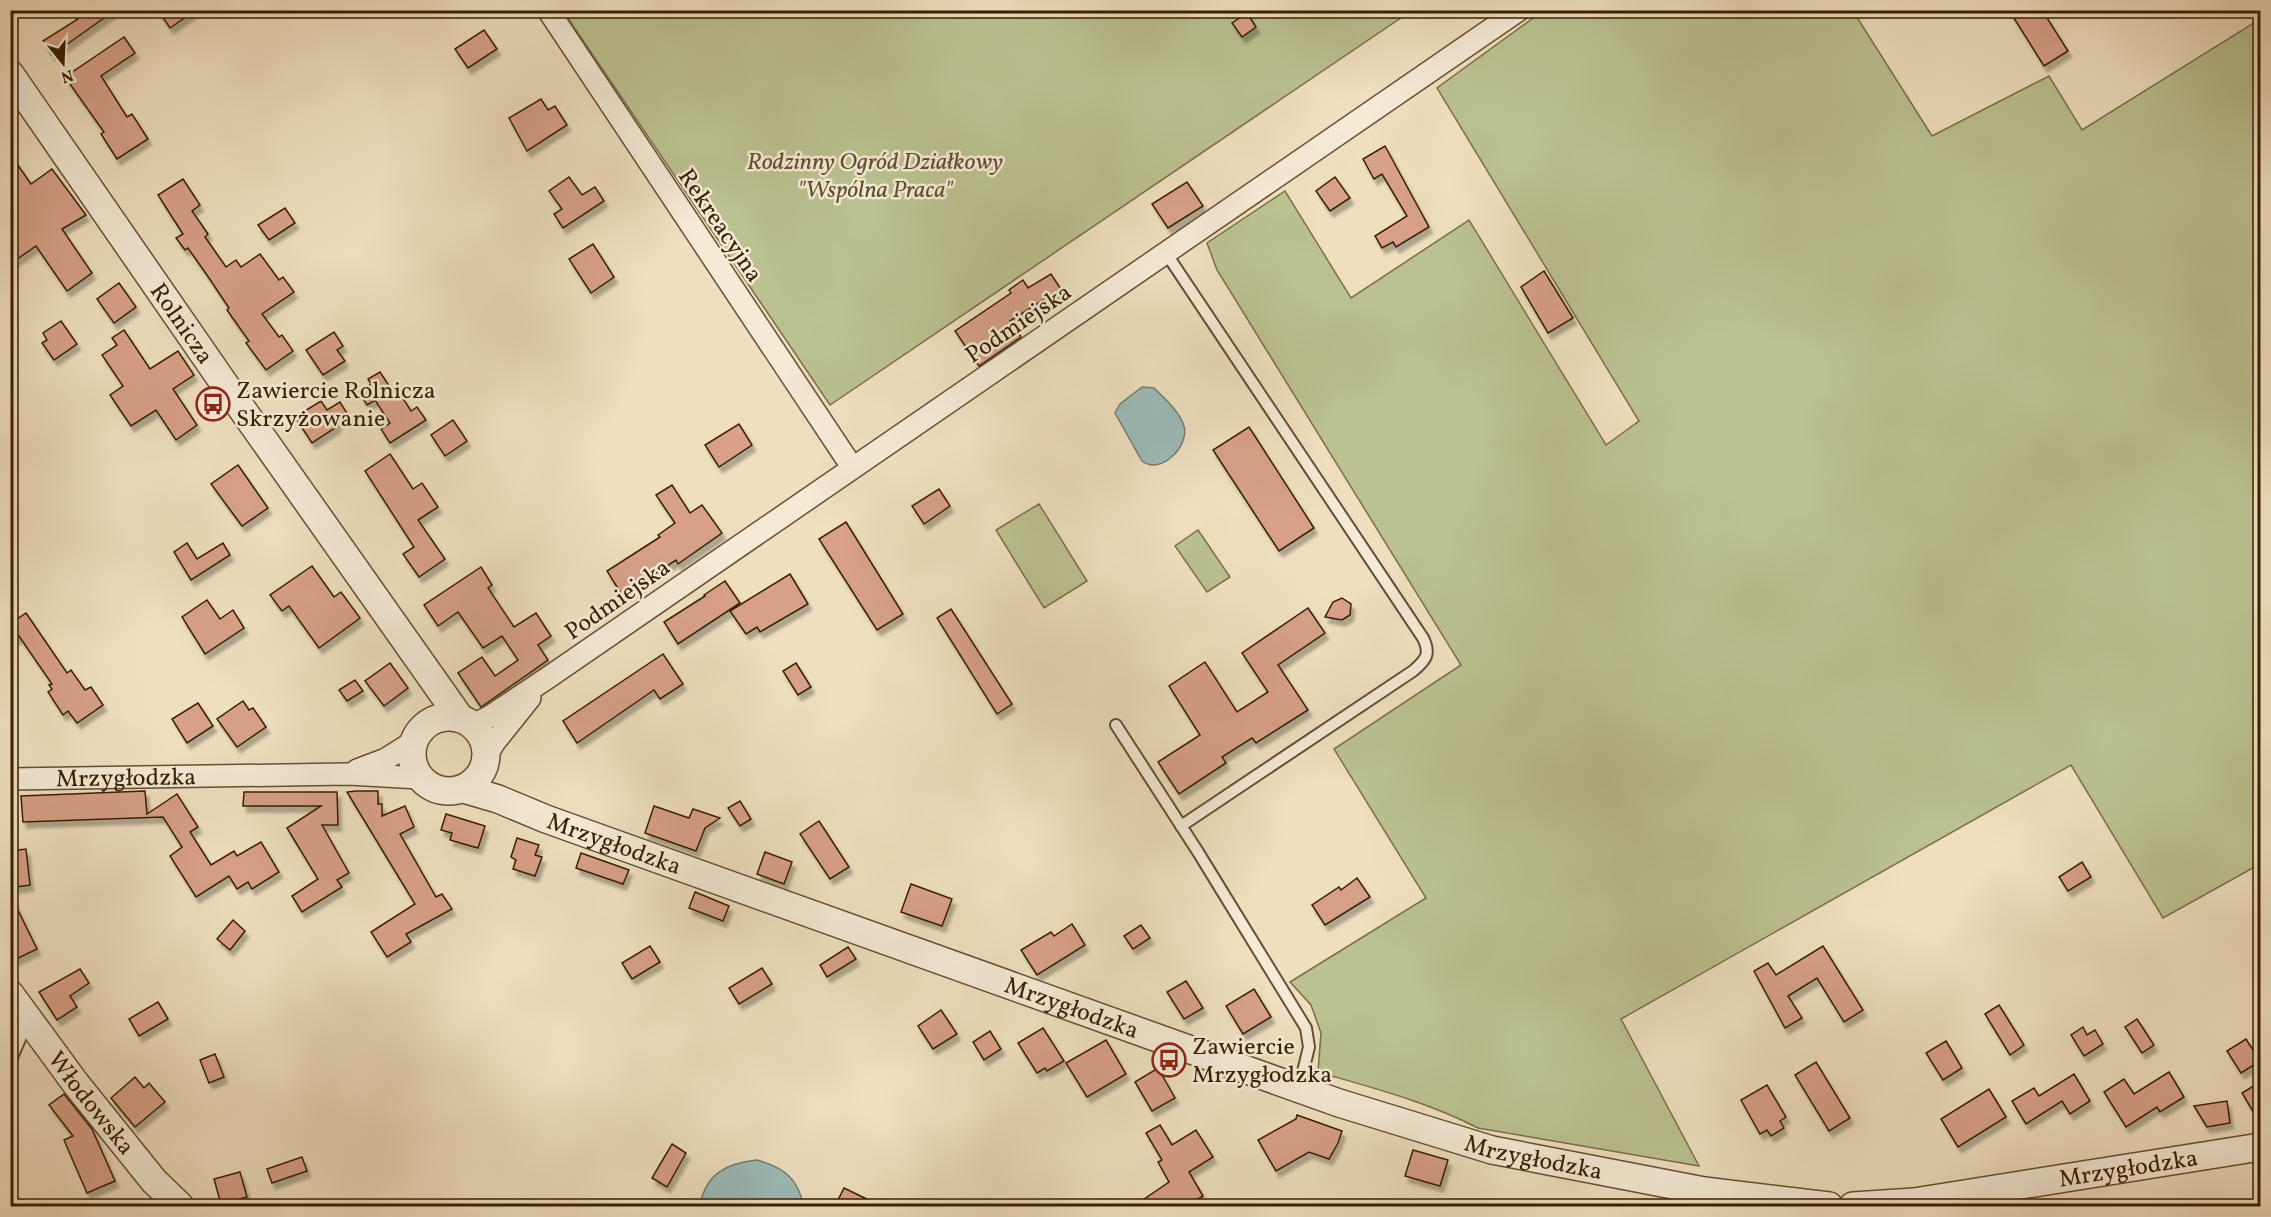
<svg xmlns="http://www.w3.org/2000/svg" width="2271" height="1217" font-family="Vollkorn,serif">
	<style>
		.green { fill: #bbc191; stroke: #797048; stroke-width: 1.5 }
		.water { fill: #9cbbb9; stroke: #747d6f; stroke-width: 1.5 }
		.building { fill: #d8a089; stroke: #371f00; stroke-width: 1.5; filter: url(#shadow) }
		.lines { fill: none; stroke-linecap: round; stroke-linejoin: round }
		.service-casing { stroke: #654f30; stroke-width: 14 }
		.minor-casing { stroke: #654f30; stroke-width: 24 }
		.tertiary-casing { stroke: #654f30; stroke-width: 30 }
		.service { stroke: #f5ead6; stroke-width: 10 }
		.minor { stroke: #f5ead6; stroke-width: 21 }
		.tertiary { stroke: #f5ead6; stroke-width: 27 }
		.labels { text-anchor: middle; stroke-width: 5; stroke-linejoin: round; paint-order: stroke }
		.park-label { font-size: 24px; font-style: italic; fill: #5f502c; stroke: #f5ead6 }
		.street-label { font-size: 24px; fill: #371f00; stroke: #f5ead6 }
		.poi-label { font-size: 24px; fill: #371f00; stroke: #f5ead6; text-anchor: start }
	</style>
	<defs>
		<filter id="shadow"><feDropShadow dx="3.5" dy="6" stdDeviation="1.5" flood-color="#0004"/></filter>
	</defs>
	<rect width="100%" height="100%" fill="#efdfc0"/>
	<filter id="stains"><feTurbulence type="fractalNoise" baseFrequency=".00333" numOctaves="4"/><feColorMatrix values="0 0 0 0 .2 0 0 0 0 .09 0 0 0 0 .02 0 0 0 .5 -.17"/></filter>
	<radialGradient id="worn" r=".72"><stop offset=".6" stop-color="#630" stop-opacity="0"/><stop offset="1" stop-color="#630" stop-opacity=".3"/></radialGradient>
	<g class="green">
		<path d="M1544,10L1853,11L1932,136L2049,76L2082,130L2260,19V864L2163,918L2071,765L1621,1019L1699,1166L1478,1128C1428,1102 1373,1088 1318,1072L1321,1033L1311,1005L1290,982L1426,898L1334,749L1461,665L1217,270L1207,243L1285,191L1351,298L1469,220L1606,445L1639,421L1437,88Z"/>
		<polygon points="563,11 1411,11 830,405"/>
		<polygon points="1039,504 1087,581 1044,608 996,530"/>
		<polygon points="1198,530 1230,577 1207,592 1175,546"/>
	</g>
	<g class="water">
		<path d="M1142,387L1154,388C1164,398 1180,412 1184,426C1190,445 1161,476 1142,461L1115,413L1120,404Z"/>
		<path d="M757,1160C785,1168 797,1178 804,1206H700C705,1174 727,1163 757,1160Z"/>
	</g>
	<g class="building">
		<polygon points="72,10 115,10 52,55 43,41 78,19"/>
		<polygon points="158,10 196,10 170,28"/>
		<polygon points="2009,10 2042,10 2068,51 2044,66"/>
		<polygon points="1247,13 1256,27 1242,37 1232,23"/>
		<polygon points="484,30 497,49 468,68 455,49"/>
		<polygon points="124,37 135,53 101,76 127,117 132,114 148,139 117,159 101,134 104,132 65,77"/>
		<polygon points="541,99 548,110 555,106 567,125 527,151 509,118"/>
		<polygon points="1385,146 1429,227 1396,247 1393,242 1382,248 1375,236 1407,216 1382,174 1374,179 1363,159"/>
		<polygon points="10,154 31,184 52,169 86,215 62,229 92,273 67,291 36,246 10,264"/>
		<polygon points="569,177 582,195 595,187 604,201 563,228 554,214 562,209 549,191"/>
		<polygon points="1335,177 1350,198 1330,211 1316,191"/>
		<polygon points="183,179 200,205 192,211 208,234 205,237 226,267 236,260 241,267 260,254 279,280 283,277 294,292 262,314 279,337 282,335 293,351 266,370 246,343 249,341 227,310 229,308 209,278 188,248 185,250 176,238 183,234 158,195"/>
		<polygon points="1187,182 1203,206 1168,228 1152,204"/>
		<polygon points="285,208 295,223 269,240 258,225"/>
		<polygon points="593,244 614,277 591,293 569,259"/>
		<polygon points="1544,271 1573,318 1548,333 1521,287"/>
		<polygon points="1051,274 1062,291 1048,301 1046,298 1010,321 1021,337 979,366 955,331 1011,293 1009,290 1023,280 1028,288"/>
		<polygon points="119,283 136,307 114,323 97,299"/>
		<polygon points="61,321 77,344 54,360 42,343 47,340 43,333"/>
		<polygon points="124,330 150,369 178,351 194,375 173,389 197,425 176,440 156,410 131,426 110,395 123,386 102,355 117,345 112,338"/>
		<polygon points="334,332 343,346 337,350 345,361 323,375 306,350"/>
		<polygon points="380,372 395,395 399,392 411,411 417,407 426,420 390,443 381,429 390,423 375,400 367,405 359,392 371,384 368,379"/>
		<polygon points="321,401 327,410 340,402 348,415 335,423 338,426 312,443 295,417"/>
		<polygon points="453,420 467,441 445,456 431,435"/>
		<polygon points="739,424 752,445 719,467 705,445"/>
		<polygon points="1249,427 1314,528 1279,551 1213,450"/>
		<polygon points="390,454 413,489 422,483 438,507 418,520 445,559 419,577 403,554 414,547 365,471"/>
		<polygon points="238,465 268,508 242,526 211,484"/>
		<polygon points="672,485 690,513 702,505 722,533 678,564 676,560 622,595 607,571 660,537 658,535 675,523 656,495"/>
		<polygon points="939,489 950,506 924,524 912,506"/>
		<polygon points="846,522 903,614 877,630 819,539"/>
		<polygon points="187,543 197,559 223,543 230,555 191,580 174,552"/>
		<polygon points="312,566 334,597 341,592 360,618 319,648 289,606 282,611 270,595"/>
		<polygon points="481,567 492,585 488,588 514,627 536,613 551,636 538,645 548,660 481,707 458,673 482,657 495,676 518,660 502,636 483,648 458,612 438,626 424,605"/>
		<polygon points="790,574 808,604 760,632 757,627 746,634 730,611"/>
		<polygon points="725,581 740,603 678,644 664,622 705,596 704,595"/>
		<polygon points="1342,598 1351,604 1350,615 1342,620 1325,617 1333,602"/>
		<polygon points="207,600 220,619 233,610 244,628 205,654 182,617"/>
		<polygon points="1308,608 1325,633 1278,665 1308,710 1256,743 1252,738 1222,757 1226,763 1179,794 1158,762 1200,735 1169,686 1205,662 1237,712 1268,692 1242,653"/>
		<polygon points="951,609 1012,704 997,714 937,618"/>
		<polygon points="26,613 67,673 71,670 85,690 91,687 103,705 77,723 68,711 63,715 48,692 52,689 49,685 52,684 19,636 10,642 10,624"/>
		<polygon points="663,654 683,684 660,699 654,690 577,743 563,721"/>
		<polygon points="390,663 408,688 384,706 365,681"/>
		<polygon points="796,663 811,687 798,695 783,671"/>
		<polygon points="355,680 363,691 347,701 339,690"/>
		<polygon points="243,701 249,710 253,708 266,727 237,747 217,719"/>
		<polygon points="198,703 213,726 187,743 172,719"/>
		<polygon points="145,791 147,814 177,794 198,827 190,832 211,865 234,851 237,856 261,842 279,872 252,889 248,882 237,889 229,876 196,897 170,856 182,847 163,817 23,822 21,796"/>
		<polygon points="356,791 378,791 378,804 382,804 382,816 405,806 414,827 400,834 436,897 442,894 452,909 406,934 411,942 387,957 371,932 415,904 347,792"/>
		<polygon points="244,792 337,792 338,825 322,825 349,873 337,880 342,887 302,912 292,896 318,879 287,828 321,806 243,806"/>
		<polygon points="740,801 751,819 740,826 728,808"/>
		<polygon points="654,806 689,818 693,809 720,818 705,828 696,851 645,833"/>
		<polygon points="446,814 485,826 478,848 450,840 452,833 441,830"/>
		<polygon points="819,821 849,867 830,879 800,834"/>
		<polygon points="517,838 539,845 535,855 542,857 535,876 513,869 516,860 511,857"/>
		<polygon points="26,849 30,885 10,888 10,851"/>
		<polygon points="765,852 792,862 784,884 757,874"/>
		<polygon points="581,853 629,870 623,884 576,868"/>
		<polygon points="2082,862 2091,877 2068,891 2059,877"/>
		<polygon points="1357,878 1370,897 1325,925 1312,905 1339,887 1341,890"/>
		<polygon points="911,884 952,899 942,926 901,912"/>
		<polygon points="695,892 729,906 723,921 689,908"/>
		<polygon points="10,894 37,949 10,962"/>
		<polygon points="233,920 245,931 230,950 217,939"/>
		<polygon points="1072,924 1085,945 1037,975 1021,950 1051,932 1054,936"/>
		<polygon points="1141,925 1150,938 1133,949 1124,936"/>
		<polygon points="650,946 660,962 632,979 622,963"/>
		<polygon points="1823,946 1863,1010 1844,1022 1817,978 1788,996 1802,1018 1785,1028 1754,971 1768,963 1776,975"/>
		<polygon points="848,947 856,959 827,977 820,965"/>
		<polygon points="762,968 772,984 739,1004 729,988"/>
		<polygon points="80,969 89,983 70,996 77,1007 57,1020 39,992"/>
		<polygon points="1186,981 1203,1008 1184,1019 1167,992"/>
		<polygon points="1254,989 1271,1017 1243,1034 1226,1006"/>
		<polygon points="158,1002 168,1019 139,1036 129,1019"/>
		<polygon points="1999,1005 2024,1045 2010,1055 1985,1014"/>
		<polygon points="941,1010 957,1034 933,1049 918,1026"/>
		<polygon points="2137,1019 2154,1045 2142,1053 2125,1027"/>
		<polygon points="2083,1027 2087,1035 2095,1030 2103,1044 2084,1056 2071,1035"/>
		<polygon points="1043,1028 1064,1061 1047,1071 1045,1068 1037,1073 1018,1043"/>
		<polygon points="990,1031 1001,1049 984,1060 973,1042"/>
		<polygon points="2246,1039 2260,1061 2241,1073 2227,1051"/>
		<polygon points="1106,1040 1126,1074 1087,1097 1066,1063"/>
		<polygon points="1946,1041 1962,1068 1943,1080 1926,1053"/>
		<polygon points="215,1054 224,1077 209,1083 200,1060"/>
		<polygon points="1816,1062 1850,1118 1829,1131 1795,1075"/>
		<polygon points="1158,1068 1175,1098 1152,1111 1135,1082"/>
		<polygon points="2169,1072 2184,1097 2160,1112 2157,1107 2126,1127 2104,1092 2124,1079 2134,1094"/>
		<polygon points="2074,1074 2090,1101 2070,1114 2062,1101 2026,1124 2012,1101 2034,1088 2039,1096"/>
		<polygon points="135,1077 144,1088 149,1083 165,1102 135,1127 111,1098"/>
		<polygon points="2260,1082 2260,1123 2242,1093"/>
		<polygon points="1767,1085 1786,1117 1780,1121 1784,1128 1771,1136 1767,1130 1760,1134 1741,1100"/>
		<polygon points="1989,1089 2006,1117 1958,1147 1941,1119"/>
		<polygon points="64,1094 92,1129 115,1181 87,1193 64,1140 73,1136 49,1105"/>
		<polygon points="2227,1101 2230,1123 2207,1127 2194,1106"/>
		<polygon points="1297,1115 1342,1131 1338,1143 1329,1159 1309,1152 1276,1171 1258,1140 1296,1119"/>
		<polygon points="1160,1125 1172,1145 1196,1130 1213,1157 1189,1172 1203,1196 1186,1206 1134,1206 1169,1182 1158,1162 1162,1160 1146,1133"/>
		<polygon points="672,1144 686,1153 667,1187 652,1178"/>
		<polygon points="1413,1150 1448,1160 1440,1186 1405,1176"/>
		<polygon points="302,1157 307,1171 272,1183 267,1169"/>
		<polygon points="240,1172 247,1197 221,1204 214,1179"/>
		<polygon points="844,1188 881,1206 835,1206"/>
	</g>
	<g class="lines">
		<defs>
			<g id="service">
				<path d="M1166,253L1423,638C1431,654 1426,660 1413,671L1181,826"/>
				<polyline points="1116,725 1198,852 1306,1028 1309,1047 1299,1088"/>
				<polyline points="10,1062 27,1023"/>
			</g>
			<g id="minor">
				<polyline points="548,10 852,467"/>
				<polyline points="473,725 489,717 546,679 1519,10"/>
				<polyline points="487,755 494,743 530,698"/>
				<polyline points="357,770 386,759 413,742"/>
				<path id="s1" d="M10,779L348,774L420,778"/>
			</g>
			<g id="tertiary">
				<path id="s2" d="M10,74L223,382L460,718"/>
				<circle cx="449" cy="754" r="37"/>
				<path id="s3" d="M464,789L498,799L546,819L1339,1103L1492,1150L1704,1191L1829,1206"/>
				<path id="s4" d="M10,994L76,1084L154,1181L180,1206"/>
				<path id="s5" d="M1853,1206L1914,1202L2260,1147"/>
			</g>
		</defs>
		<use href="#service" class="service-casing"/>
		<use href="#minor" class="minor-casing"/>
		<use href="#tertiary" class="tertiary-casing"/>
		<use href="#service" class="service"/>
		<use href="#minor" class="minor"/>
		<use href="#tertiary" class="tertiary"/>
	</g>
	<defs>
		<symbol id="bus-ring" viewBox="-11 -11 22 22"><circle r="9.5" fill="#f5ead6" stroke="#8f2418" stroke-width="1.5"/><path d="M-5-6H5V4H4V6H2V4H-2V6H-4V4H-5ZM-3.5-4V0h7V-4ZM-3.5 1.2v1.5H-2V1.2ZM2 1.2v1.5H3.5V1.2Z" fill="#8f2418"/></symbol>
	</defs>
	<g fill-rule="evenodd">
		<use href="#bus-ring" x="194" y="385" width="38" height="38"/>
		<use href="#bus-ring" x="1150" y="1041" width="38" height="38"/>
	</g>
	<g class="labels">
		<g class="park-label">
			<text x="875" y="169">Rodzinny Ogród Działkowy<tspan x="875" dy="28">"Wspólna Praca"</tspan></text>
		</g>
		<g class="street-label">
			<text transform="translate(721 225) rotate(56)" y="8">Rekreacyjna</text>
			<text dy="8" stroke="none"><textPath href="#s2" startOffset="303">Rolnicza</textPath></text>
			<text transform="translate(1018 323) rotate(-34)" y="8">Podmiejska</text>
			<text transform="translate(617 599) rotate(-35)" y="8">Podmiejska</text>
			<text dy="8" stroke="none"><textPath href="#s1" startOffset="116">Mrzygłodzka</textPath></text>
			<text dy="8" stroke="none"><textPath href="#s3" startOffset="160">Mrzygłodzka</textPath></text>
			<text dy="8" stroke="none"><textPath href="#s3" startOffset="646">Mrzygłodzka</textPath></text>
			<text dy="8" stroke="none"><textPath href="#s4" startOffset="136">Włodowska</textPath></text>
			<text dy="8" stroke="none"><textPath href="#s3" startOffset="1132">Mrzygłodzka</textPath></text>
			<text dy="8" stroke="none"><textPath href="#s5" startOffset="278">Mrzygłodzka</textPath></text>
		</g>
		<g class="poi-label">
			<text x="236" y="398">Zawiercie Rolnicza<tspan x="236" dy="28">Skrzyżowanie</tspan></text>
			<text x="1192" y="1054">Zawiercie<tspan x="1192" dy="28">Mrzygłodzka</tspan></text>
		</g>
	</g>
	<rect width="2271" height="1217" fill="none" stroke="#efdfc0" stroke-width="36"/>
	<rect x="12" y="12" width="2247" height="1193" fill="none" stroke="#371f00" stroke-width="3"/>
	<rect x="18" y="18" width="2235" height="1181" fill="none" stroke="#371f00" stroke-width="1.5"/>
	<g transform="translate(63 63) rotate(162)" stroke="#f5ead6" stroke-width="4.5" paint-order="stroke">
	<path d="M0-4.5L10 22L0 15L-10 22Z" fill="#371f00"/>
	<text y="-9" font-size="16" font-weight="bold" text-anchor="middle" fill="#371f00">N</text>
	</g>
	<rect width="100%" height="100%" filter="url(#stains)"/>
	<rect width="100%" height="100%" fill="url(#worn)"/>
</svg>
